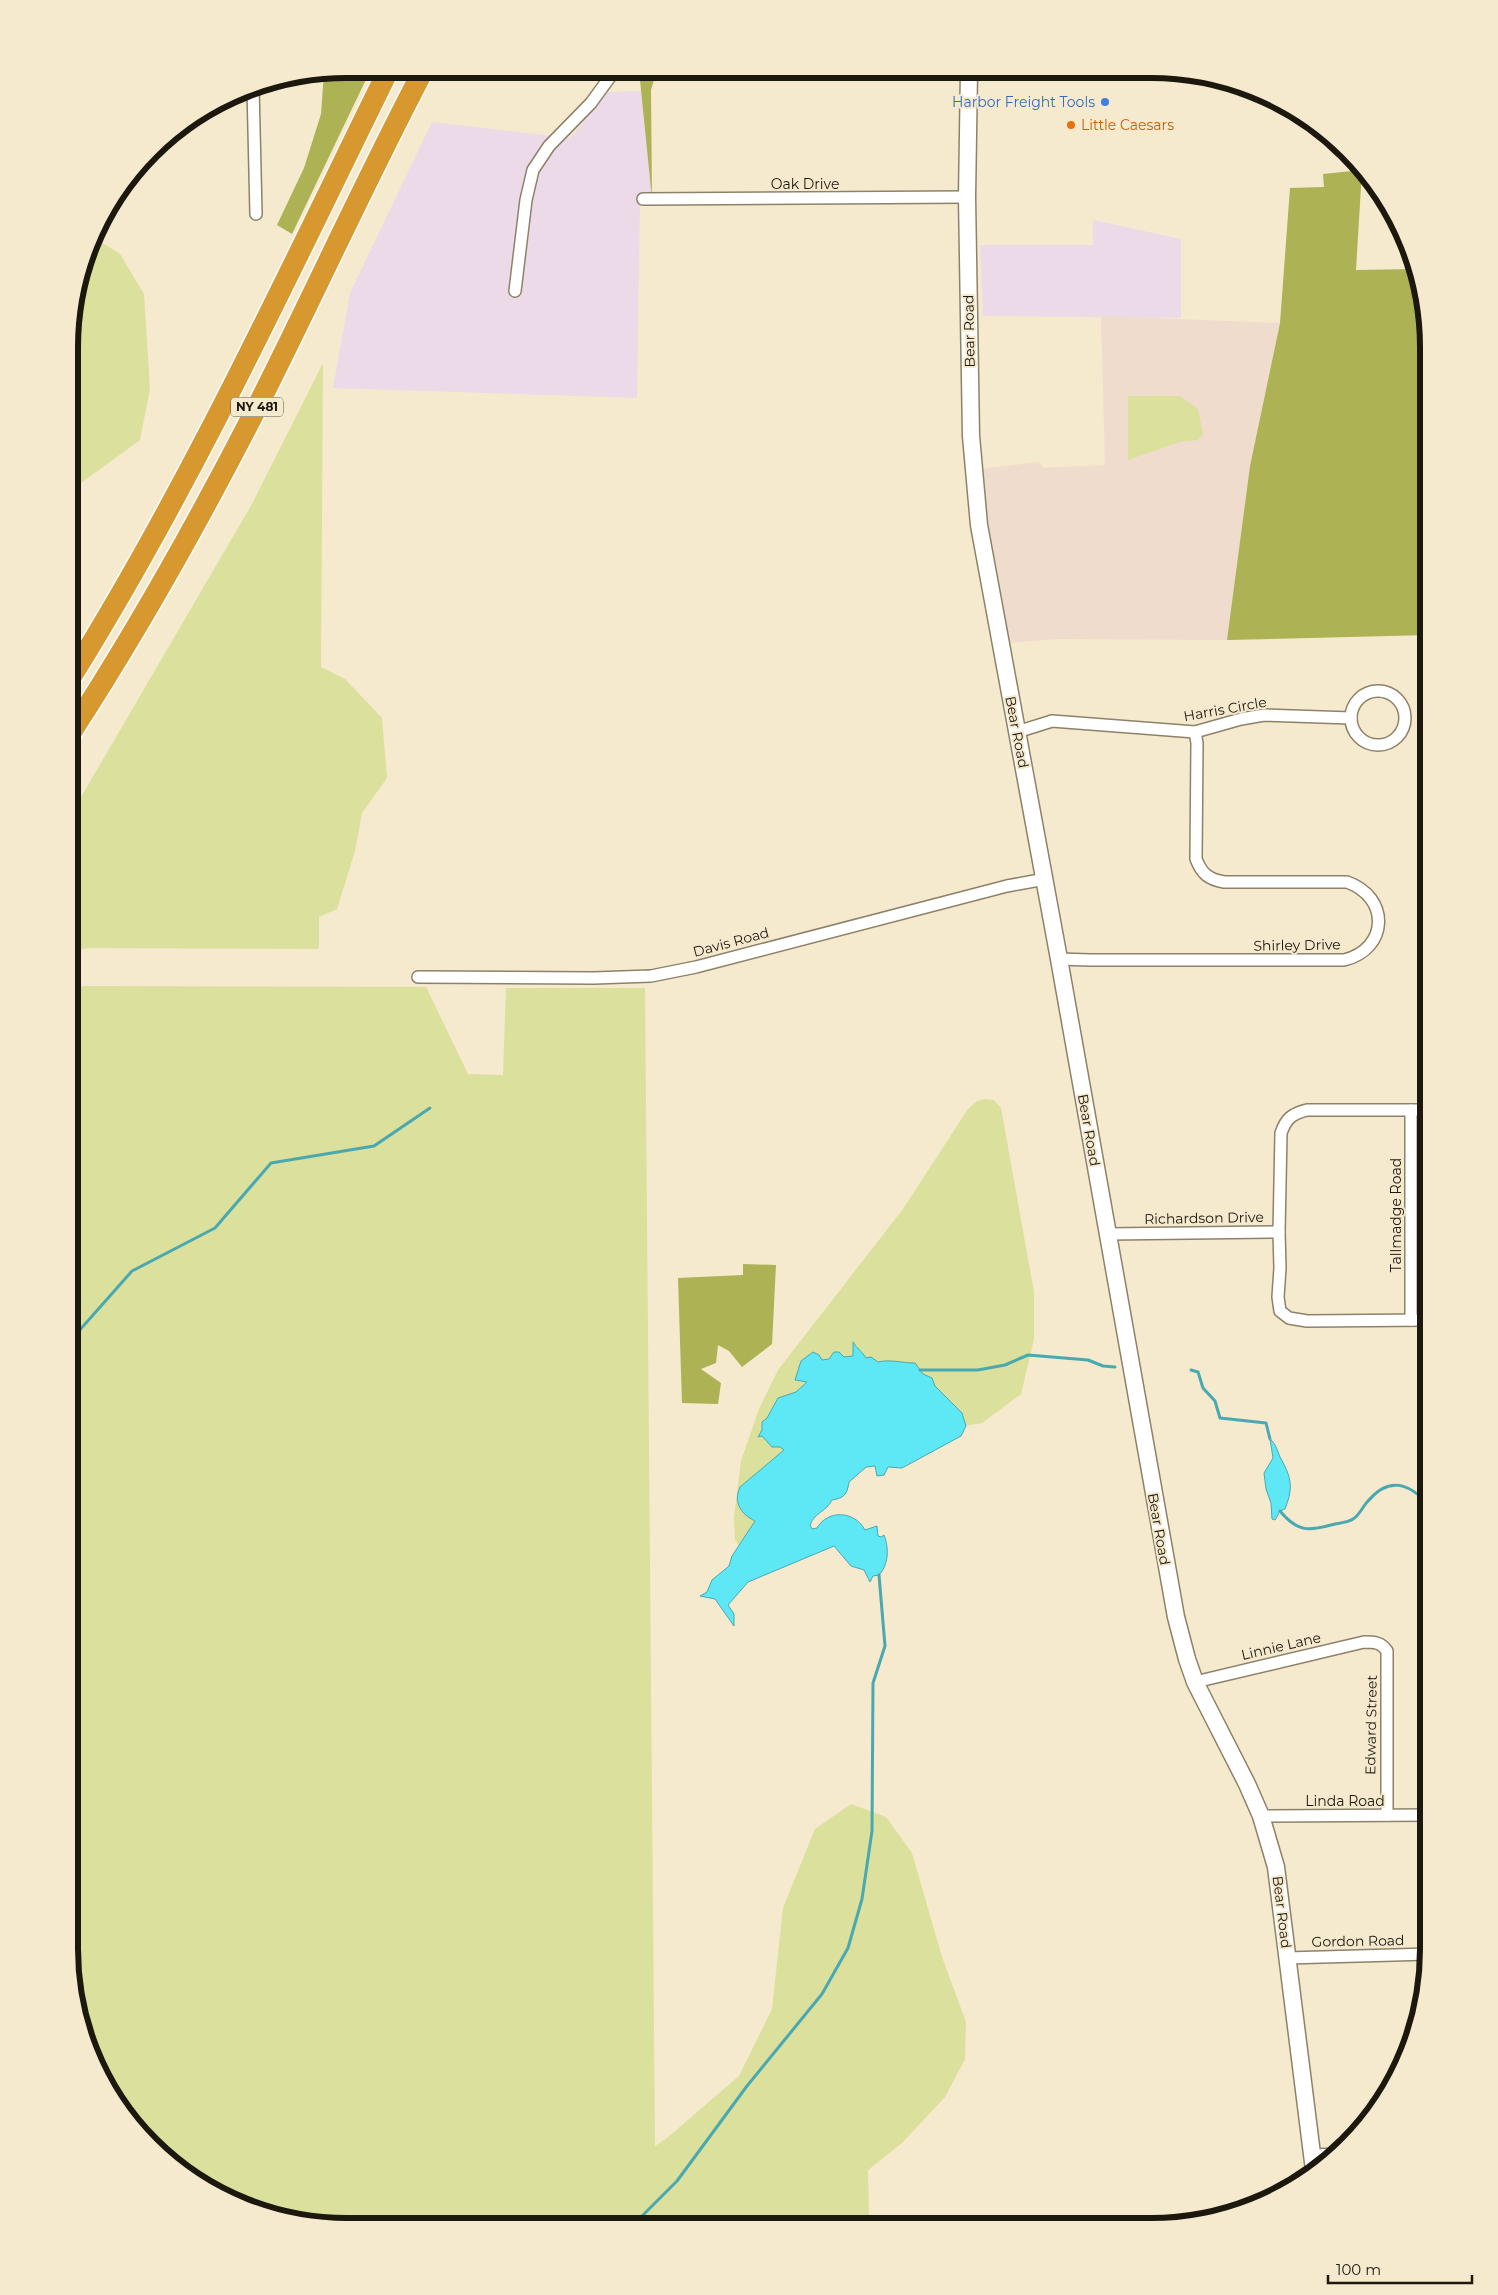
<svg xmlns="http://www.w3.org/2000/svg" width="1498" height="2295" font-family="Montserrat,sans-serif">
	<style>
		.industrial { fill: #eddae9 }
		.education { fill: #f0dccd }
		.green { fill: #dbe09c }
		.forest { fill: #adb254 }
		.water { fill: #5ee7f5; stroke: #4aa9b0 }
		.lines { fill: none; stroke-linecap: round; stroke-linejoin: round }
		.stream { stroke: #4aa9b0; stroke-width: 3 }
		.minor-casing { stroke: #8d8269; stroke-width: 14 }
		.secondary-casing { stroke: #8d8269; stroke-width: 19 }
		.motorway-casing { stroke: #fff; stroke-width: 24 }
		.minor { stroke: #fff; stroke-width: 11 }
		.secondary { stroke: #fff; stroke-width: 16 }
		.motorway { stroke: #d7982f; stroke-width: 21 }
		.shop-dot { fill: #3f7fe0; stroke: #f5e9ce; stroke-width: 2 }
		.food-dot { fill: #e8710a; stroke: #f5e9ce; stroke-width: 2 }
		.labels { text-anchor: middle; stroke-width: 4; stroke-linejoin: round; paint-order: stroke }
		.shield { fill: #f5e9ce; stroke: #5d5748; stroke-width: 1 }
		.shield-label { font-size: 12px; font-weight: bold; fill: #1c180e }
		.shop-label { font-size: 14px; fill: #366cbe; stroke: #f5e9ce; text-anchor: end }
		.food-label { font-size: 14px; fill: #c56008; stroke: #f5e9ce; text-anchor: start }
		.street-label { font-size: 14px; fill: #1c180e; stroke: #f5e9ce }
		.rim { fill: none; stroke: #1c180e; stroke-width: 6 }
	</style>
	<rect width="100%" height="100%" fill="#f5e9ce"/>
	<g class="industrial">
		<polygon points="642,91 652,199 640,202 637,398 333,388 350,293 432,122 570,138 608,92"/>
		<polygon points="1093,220 1181,239 1181,318 983,316 980,245 1093,245"/>
	</g>
	<polygon class="education" points="1101,316 1280,323 1250,466 1227,640 1057,639 1008,643 982,498 979,469 1040,462 1043,468 1105,465"/>
	<g class="green">
		<polygon points="93,237 120,254 144,294 150,389 140,440 74,488 71,494 71,310"/>
		<polygon points="323,363 321,667 345,679 382,718 387,778 362,813 355,851 337,909 319,917 319,949 89,948 70,951 70,816 252,504"/>
		<polygon points="1128,396 1180,396 1198,409 1203,434 1198,440 1180,442 1128,460"/>
		<polygon points="84,986 426,987 468,1074 503,1075 506,988 645,988 655,2146 667,2138 739,2076 772,2009 783,1908 815,1829 851,1804 886,1817 912,1853 942,1957 966,2022 965,2059 945,2097 902,2143 868,2170 869,2214 883,2225 310,2224 240,2205 177,2169 126,2118 90,2055 69,1949 70,988"/>
		<polygon points="985,1099 994,1100 1001,1108 1034,1292 1034,1339 1021,1394 982,1423 929,1432 883,1456 745,1554 735,1540 734,1517 741,1461 759,1409 778,1370 903,1209 968,1109 977,1101"/>
	</g>
	<g class="forest">
		<polygon points="346,69 371,69 292,234 277,225 304,168 321,114 324,73"/>
		<polygon points="639,70 657,70 651,90 652,199"/>
		<polygon points="1362,170 1356,270 1414,269 1429,346 1429,635 1227,640 1250,466 1280,323 1290,188 1324,187 1323,174"/>
		<polygon points="743,1264 776,1265 772,1344 742,1367 729,1351 718,1345 716,1363 701,1369 721,1383 718,1404 682,1403 678,1278 743,1275"/>
	</g>
	<g class="water">
		<path d="M853,1342C857,1349 862,1351 866,1358L871,1357L878,1362C890,1359 902,1363 915,1363L923,1374L932,1378L935,1386L962,1413L966,1426L961,1436L902,1468L888,1467L884,1475L877,1476L875,1466L866,1467L849,1482C847,1495 844,1498 832,1500C826,1512 815,1512 810,1525L812,1529L817,1528C828,1509 855,1511 865,1530L877,1526L878,1536L881,1537L884,1535C889,1548 889,1564 879,1575L873,1576L870,1582L864,1570L851,1566L834,1546L748,1582L728,1605L734,1614V1626L715,1599L700,1596L707,1592L712,1580L729,1566L732,1556L755,1521C741,1514 733,1503 740,1487L784,1450L780,1447H772L762,1436L758,1437L762,1430V1422L767,1418L778,1398L796,1392L807,1382L795,1380L801,1361L813,1352L819,1355L822,1360L829,1359L834,1352H839L844,1357L853,1356Z"/>
		<path d="M1270,1439C1276,1444 1277,1450 1280,1457C1291,1477 1294,1486 1285,1509L1280,1511L1275,1520L1272,1519L1271,1503L1266,1489L1264,1473L1273,1458Z"/>
	</g>
	<g class="lines">
		<g class="stream">
			<polyline points="70,1341 132,1271 215,1228 271,1163 374,1146 430,1108"/>
			<polyline points="920,1370 978,1370 1005,1365 1028,1355 1088,1360 1103,1366 1115,1367"/>
			<polyline points="1191,1370 1198,1372 1203,1388 1215,1401 1220,1418 1266,1423 1270,1439"/>
			<path d="M1280,1511C1298,1533 1309,1531 1335,1524C1340,1523 1349,1522 1353,1519C1359,1516 1363,1506 1368,1501C1389,1476 1409,1483 1429,1505"/>
			<polyline points="633,2225 677,2181 747,2086 822,1994 848,1948 862,1899 872,1831 873,1683 885,1646 879,1575"/>
		</g>
		<defs>
			<g id="minor">
				<polyline points="253,87 256,214"/>
				<polyline points="643,199 967,197"/>
				<polyline points="515,291 526,200 533,170 549,146 591,103 615,70"/>
				<circle cx="1378" cy="718" r="27"/>
				<polyline points="1017,732 1052,721 1195,732 1241,719 1264,715 1351,718"/>
				<path d="M1059,959L1090,960H1344C1389,949 1390,897 1347,882H1224C1208,879 1202,874 1196,859L1197,743L1195,732"/>
				<polyline points="418,977 594,978 651,976 696,967 1007,886 1045,879"/>
				<polyline points="1108,1234 1279,1232"/>
				<polyline points="1411,1320 1411,1110"/>
				<path d="M1429,1320L1307,1321L1289,1318L1280,1311L1278,1297L1280,1268L1279,1232L1281,1133C1286,1119 1291,1114 1307,1110H1429"/>
				<path d="M1195,1682L1364,1642C1374,1642 1381,1642 1387,1651V1815"/>
				<polyline points="1261,1816 1429,1815"/>
				<polyline points="1287,1958 1429,1954"/>
				<polyline points="1314,2155 1337,2154"/>
			</g>
			<polyline id="secondary" points="969,71 967,197 971,436 979,525 1059,959 1176,1617 1187,1659 1195,1682 1247,1784 1261,1816 1276,1867 1314,2170"/>
			<g id="motorway">
				<path d="M71,677C192,483 288,274 389,69"/>
				<path d="M70,734C137,631 197,524 253,415C311,301 364,183 424,69"/>
			</g>
		</defs>
		<use href="#minor" class="minor-casing"/>
		<use href="#secondary" class="secondary-casing"/>
		<use href="#motorway" class="motorway-casing"/>
		<use href="#minor" class="minor"/>
		<use href="#secondary" class="secondary"/>
		<use href="#motorway" class="motorway"/>
	</g>
	<circle class="shop-dot" cx="1105" cy="102" r="5"/>
	<circle class="food-dot" cx="1071" cy="125" r="5"/>
	<g class="labels">
		<rect class="shield" x="231" y="397.5" width="52" height="19" rx="4"/>
		<g class="shield-label">
			<text x="257" y="411">NY 481</text>
		</g>
		<g class="shop-label">
			<text x="1095" y="107">Harbor Freight Tools</text>
		</g>
		<g class="food-label">
			<text x="1081" y="130">Little Caesars</text>
		</g>
		<g class="street-label">
			<text x="805" y="189">Oak Drive</text>
			<text transform="translate(969 331) rotate(-91)" y="5">Bear Road</text>
			<text transform="translate(1225 709) rotate(-10)" y="5">Harris Circle</text>
			<text transform="translate(1017 732) rotate(79)" y="5">Bear Road</text>
			<text transform="translate(731 942) rotate(-15)" y="5">Davis Road</text>
			<text transform="translate(1297 945) rotate(-1)" y="5">Shirley Drive</text>
			<text transform="translate(1089 1130) rotate(80)" y="5">Bear Road</text>
			<text transform="translate(1396 1215) rotate(-90)" y="5">Tallmadge Road</text>
			<text transform="translate(1204 1218) rotate(-1)" y="5">Richardson Drive</text>
			<text transform="translate(1159 1529) rotate(80)" y="5">Bear Road</text>
			<text transform="translate(1281 1646) rotate(-13)" y="5">Linnie Lane</text>
			<text transform="translate(1371 1725) rotate(-89)" y="5">Edward Street</text>
			<text x="1345" y="1806">Linda Road</text>
			<text transform="translate(1282 1912) rotate(83)" y="5">Bear Road</text>
			<text transform="translate(1358 1941) rotate(-1)" y="5">Gordon Road</text>
		</g>
	</g>
	<path d="M0 0H1498V2295H0ZM347 78H1151A269 269 0 0 1 1420 347V1949A269 269 0 0 1 1151 2218H347A269 269 0 0 1 78 1949V347A269 269 0 0 1 347 78Z" fill="#f5e9ce" fill-rule="evenodd"/>
	<path class="rim" d="M347 78H1151A269 269 0 0 1 1420 347V1949A269 269 0 0 1 1151 2218H347A269 269 0 0 1 78 1949V347A269 269 0 0 1 347 78Z"/>
	<path d="M1328 2275v8h144v-8" fill="none" stroke="#1c180e" stroke-width="2.5"/>
	<text x="1336" y="2275" font-size="15" fill="#1c180e" stroke="#f5e9ce" stroke-width="4" paint-order="stroke">100 m</text>
</svg>
